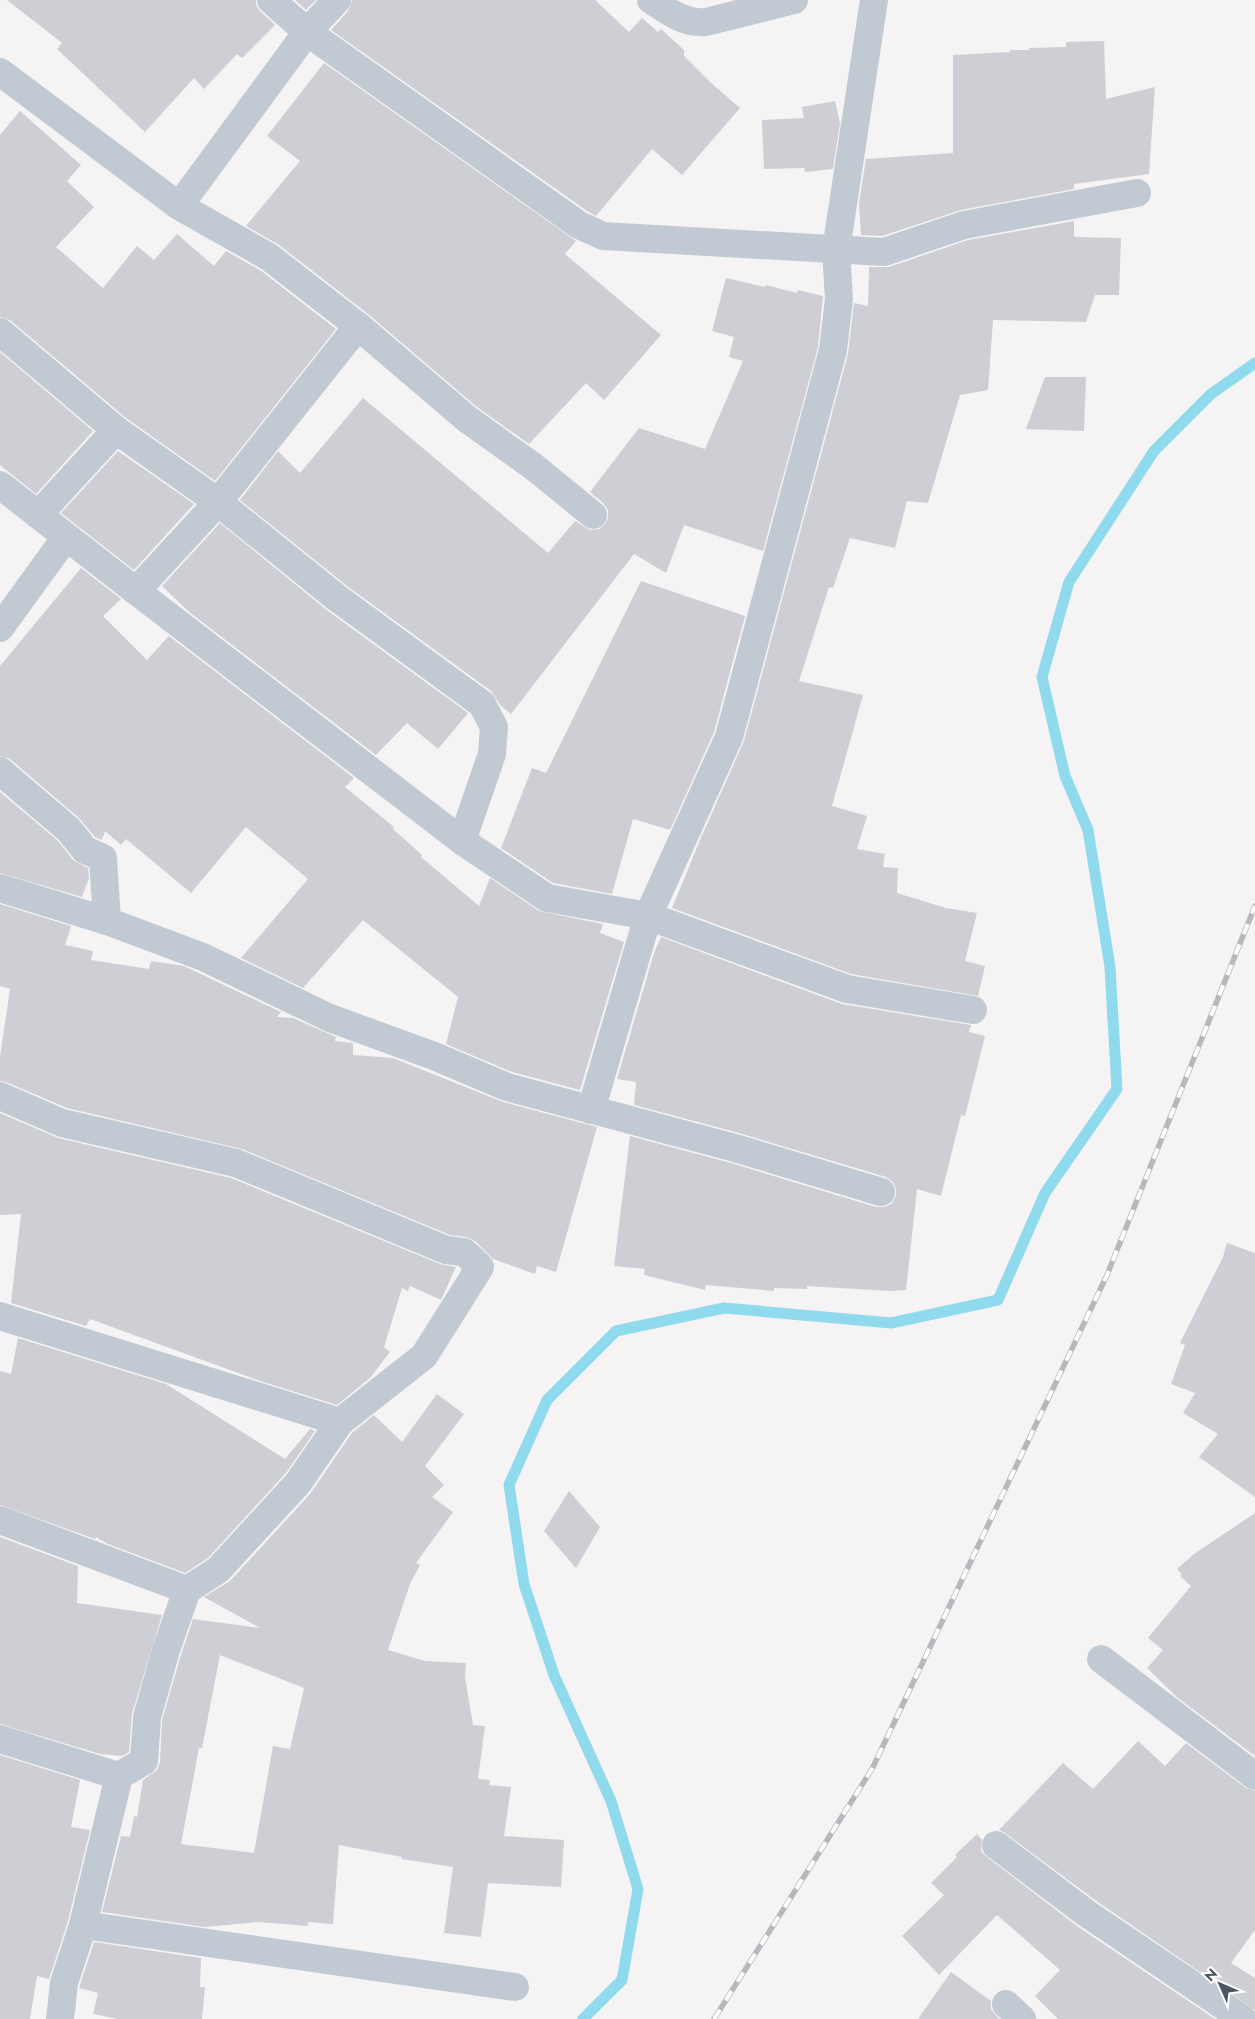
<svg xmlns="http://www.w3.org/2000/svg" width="1255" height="2019" font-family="Jost,sans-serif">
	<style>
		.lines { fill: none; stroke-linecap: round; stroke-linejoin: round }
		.stream { stroke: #90daee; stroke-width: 11 }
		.building { fill: #cdcfd5; fill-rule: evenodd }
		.minor { stroke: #c1cad2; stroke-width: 28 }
		.rail-casing { stroke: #b5b8bd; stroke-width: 5.5 }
		.rail { stroke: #fff; stroke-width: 4; stroke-dasharray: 11; stroke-linecap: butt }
	</style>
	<rect width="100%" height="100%" fill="#f5f3f3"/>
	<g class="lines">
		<polyline class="stream" points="583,2019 622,1980 638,1889 611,1801 554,1675 524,1584 509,1485 547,1400 616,1331 724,1308 891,1323 998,1300 1045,1193 1117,1089 1110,967 1088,830 1065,776 1042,677 1069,582 1154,451 1211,394 1255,363"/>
	</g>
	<g class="building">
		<polygon points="7,0 256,0 256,5 260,11 275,25 242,58 237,54 204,89 194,78 145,132 57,49 62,43"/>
		<polygon points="295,0 316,0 306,10"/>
		<polygon points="352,0 595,0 629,32 642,18 658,32 661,29 684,50 684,56 710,82 740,108 682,175 652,149 596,216 587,211 331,30 348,11"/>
		<polygon points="1104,41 1106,99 1155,87 1149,174 1074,184 1074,189 961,210 882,236 861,235 859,203 866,159 953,153 953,55 1010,52 1010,50 1029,50 1029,48 1066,47 1066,42"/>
		<polygon points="324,63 576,241 565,254 661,335 604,400 586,383 529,444 477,407 368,314 279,245 246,226 300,161 267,136"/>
		<polygon points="835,101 840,123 833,169 805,172 804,168 764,169 762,120 804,118 802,107"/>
		<polygon points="20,111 81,165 67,181 94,207 56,247 103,288 137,246 154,260 177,234 214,266 226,251 260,270 336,329 215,481 126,418 10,320 0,317 0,135"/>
		<polygon points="1074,221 1074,237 1121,238 1119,295 1095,295 1086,322 993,320 988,390 960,395 928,503 907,501 895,548 850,538 833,588 829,587 799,681 863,695 832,806 867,816 857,849 885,854 883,867 898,868 897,893 946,908 977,913 965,961 985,966 978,996 851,974 672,908 700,840 744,741 848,354 854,303 868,306 869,267 889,267 968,240"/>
		<polygon points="726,278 765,287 766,285 797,293 798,290 823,296 818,347 763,551 684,525 666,573 634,554 511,714 501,706 491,691 347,586 240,500 278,451 300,473 363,398 548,553 575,521 590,530 599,529 605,524 608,518 608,510 603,503 590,492 639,428 705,449 743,361 729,357 734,337 712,331"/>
		<polygon points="0,352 93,431 36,494 0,465"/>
		<polygon points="1045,377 1086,377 1084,431 1026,429"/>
		<polygon points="118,451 194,504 134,570 61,513"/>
		<polygon points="220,523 328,611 468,713 438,749 407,723 376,755 189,612 162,586"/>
		<polygon points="81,568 121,599 103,616 147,660 169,636 354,778 345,787 394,827 393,829 422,855 421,857 479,906 490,878 539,911 603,924 600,933 624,942 580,1090 512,1072 446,1044 458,997 363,920 303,988 241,958 308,879 246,827 191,893 126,839 121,845 105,831 102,840 95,837 79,818 10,759 0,756 0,666"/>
		<polygon points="641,581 745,616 714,732 670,830 633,819 612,894 553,883 501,848 532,768 546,773"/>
		<polygon points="0,792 58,841 73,860 88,868 89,878 82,897 0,873"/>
		<polygon points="0,904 71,926 65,945 93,951 91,960 149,969 151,961 184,966 281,1012 277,1017 293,1018 336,1037 335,1041 353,1043 353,1055 393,1058 503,1102 597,1127 556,1272 537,1266 535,1274 493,1259 475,1241 466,1237 450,1235 242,1149 67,1108 6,1082 0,1081 0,1057 10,989 0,986"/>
		<polygon points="661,937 842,1004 971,1025 969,1032 985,1036 965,1116 961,1115 941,1196 917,1189 906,1290 889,1291 807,1286 807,1289 774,1288 774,1291 706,1285 705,1290 644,1275 645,1269 614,1266 630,1136 731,1163 876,1207 884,1207 891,1204 896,1196 896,1189 893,1182 886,1177 739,1133 634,1105 636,1082 617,1079 654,953"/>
		<polygon points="0,1113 58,1138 231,1178 440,1264 456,1267 441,1300 410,1286 408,1291 402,1288 384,1347 390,1352 370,1378 337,1405 260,1381 90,1319 86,1326 11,1303 21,1214 0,1215"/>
		<polygon points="1227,1243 1255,1253 1255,1497 1199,1457 1218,1434 1183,1413 1195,1393 1171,1384 1185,1345 1180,1343 1223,1257"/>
		<polygon points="18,1338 166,1384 285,1459 310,1429 315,1431 286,1473 208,1558 185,1573 108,1544 96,1537 95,1539 0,1505 0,1371 11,1374"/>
		<path d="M437,1394L464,1414L425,1466L444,1485L432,1497L453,1512L416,1563L420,1565L410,1584L388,1650L425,1661L466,1663L465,1678L473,1725L485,1726L478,1779L490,1780L489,1785L511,1787L504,1836L564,1840L561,1887L488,1883L481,1937L444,1933L453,1867L402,1859V1857L339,1845L333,1924L308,1922V1926L258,1922L205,1927L102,1912L121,1836L130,1837L134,1816L137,1817L143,1780L157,1770L160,1762L162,1720L181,1655L193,1619L260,1628L204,1597L230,1581L310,1494L352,1433L374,1415L402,1442ZM220,1655L304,1688L290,1749L273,1746L254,1853L181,1844L199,1748H202Z"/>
		<polygon points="569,1491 600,1527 576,1568 544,1531"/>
		<polygon points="1255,1513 1255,1756 1178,1698 1147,1668 1163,1650 1148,1638 1191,1586 1180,1576 1182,1574 1177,1569 1194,1554"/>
		<polygon points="0,1537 78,1566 77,1603 162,1615 132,1713 129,1752 122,1756 100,1754 0,1724"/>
		<polygon points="1138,1741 1165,1766 1186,1743 1246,1788 1255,1791 1255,1930 1231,1963 1255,1978 1255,2010 1095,1900 1005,1833 999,1830 1063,1763 1093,1789"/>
		<polygon points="0,1755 80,1780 71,1827 90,1830 68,1921 49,1979 37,1976 30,2019 0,2019"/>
		<polygon points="977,1834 982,1840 981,1851 987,1857 1077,1926 1215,2019 1058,2019 1035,1996 1060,1970 997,1915 939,1975 902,1936 944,1895 931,1883 957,1857 955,1855"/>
		<polygon points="94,1942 201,1958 200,1987 205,1987 202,2019 118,2019 93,2014 98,1993 79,1988"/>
		<polygon points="951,1972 991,2001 991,2009 999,2019 918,2019"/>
	</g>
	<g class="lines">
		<g class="minor">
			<polyline points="271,0 307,32 579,225 603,236 884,252 964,225 1137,193"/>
			<path d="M651,0C668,11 684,24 706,22L794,0"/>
			<polyline points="0,72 179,206 269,257 358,326 467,419 534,467 593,515"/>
			<polyline points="179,206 307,32 337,0"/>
			<polyline points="0,332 116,430 218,502 337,598 482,704 494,727 492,754 462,841"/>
			<polyline points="0,485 136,591 462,841 547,898 648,916 847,989 973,1010"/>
			<polyline points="38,515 116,430"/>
			<polyline points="136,591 218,502 358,326"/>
			<polyline points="0,628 66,537"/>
			<polyline points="0,771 69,830 85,850 103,858 107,921"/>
			<polyline points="0,888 107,921 203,957 330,1018 434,1056 507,1087 735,1148 881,1192"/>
			<polyline points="0,1096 62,1123 236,1163 446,1250 464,1252 480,1267 424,1356 340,1422 298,1483 218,1570 187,1590 166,1650 147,1717 144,1761 119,1776 83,1925 64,1983 60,2019"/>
			<polyline points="591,1110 648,916 729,737 833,350 839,299 836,250 874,0"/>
			<polyline points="0,1316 340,1422"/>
			<polyline points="0,1520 187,1590"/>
			<polyline points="1101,1659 1255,1776"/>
			<polyline points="0,1739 119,1776"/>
			<polyline points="996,1845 1086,1913 1243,2019"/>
			<polyline points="83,1925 515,1987"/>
			<polyline points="1006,2004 1022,2019"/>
		</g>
		<defs>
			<polyline id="rail" points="714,2019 872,1769 1107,1275 1255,906"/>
		</defs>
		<use href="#rail" class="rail-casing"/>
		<use href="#rail" class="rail"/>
	</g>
	<g transform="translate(1220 1984) rotate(315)" stroke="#ffffff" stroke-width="4" paint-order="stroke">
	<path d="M0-4L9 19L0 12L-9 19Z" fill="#4a5661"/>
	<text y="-8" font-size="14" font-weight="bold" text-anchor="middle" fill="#4a5661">N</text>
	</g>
</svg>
